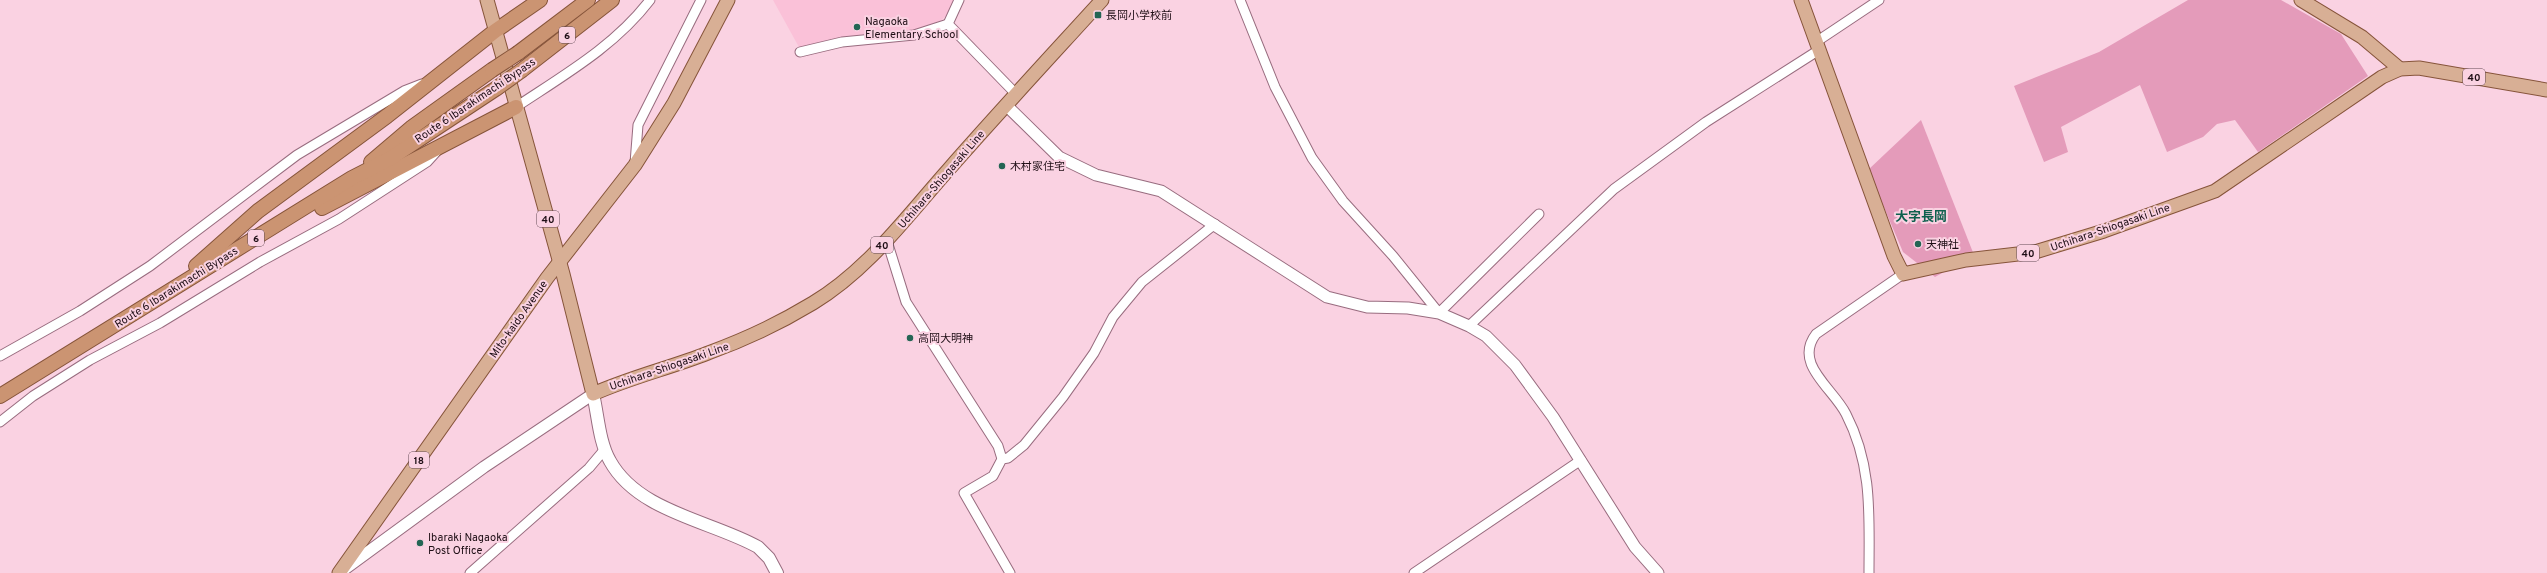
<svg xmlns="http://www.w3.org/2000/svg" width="2547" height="573" font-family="Overpass,'Noto Sans JP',sans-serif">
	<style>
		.built { fill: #fac1d8 }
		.green { fill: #e49bba }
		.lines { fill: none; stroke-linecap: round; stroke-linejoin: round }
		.minor-casing { stroke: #986c7f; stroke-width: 11 }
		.tertiary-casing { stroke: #986c7f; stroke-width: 13 }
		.secondary-casing { stroke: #986c7f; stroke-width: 14 }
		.primary-casing { stroke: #86543a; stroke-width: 15 }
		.trunk-casing { stroke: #86543a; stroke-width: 16 }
		.minor { stroke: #fff; stroke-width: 9 }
		.tertiary { stroke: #fff; stroke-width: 11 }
		.secondary { stroke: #fff; stroke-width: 12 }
		.primary { stroke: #d8af95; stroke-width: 13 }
		.trunk { stroke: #cb9472; stroke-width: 14 }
		.trunk-bridge-casing { stroke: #86543a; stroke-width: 16; stroke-linecap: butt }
		.trunk-bridge { stroke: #cb9472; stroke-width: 14 }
		.poi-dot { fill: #246554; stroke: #fad2e2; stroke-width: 1.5 }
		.labels { text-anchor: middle; stroke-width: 4; stroke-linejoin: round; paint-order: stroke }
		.shield { fill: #fad2e2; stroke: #604952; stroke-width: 1 }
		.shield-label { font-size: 10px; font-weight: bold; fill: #1e0e15 }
		.poi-label { font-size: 11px; fill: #1e0e15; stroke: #fad2e2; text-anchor: start }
		.street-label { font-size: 11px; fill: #1e0e15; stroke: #fad2e2 }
		.quarter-label { font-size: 13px; font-weight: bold; fill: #0e604e; stroke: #fad2e2 }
	</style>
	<rect width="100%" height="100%" fill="#fad2e2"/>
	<polygon class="built" points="773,0 953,0 948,14 936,25 898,33 800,49"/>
	<g class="green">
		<polygon points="2188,0 2281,0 2341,34 2368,76 2258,152 2235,120 2217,124 2203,137 2167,152 2140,85 2061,127 2068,152 2044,162 2014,86 2099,52"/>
		<polygon points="1921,120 1974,255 1935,277 1903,252 1868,170"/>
	</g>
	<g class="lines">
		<defs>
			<g id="minor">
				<polyline points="959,0 948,24 1016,94"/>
				<polyline points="1240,0 1275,87 1312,158 1343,201 1393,256 1439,313 1539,214"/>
				<polyline points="1816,42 1879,0"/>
				<polyline points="800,52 842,42 914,35 948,24"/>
				<path d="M516,107C564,75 615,46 650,0"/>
				<polyline points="635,163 638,125 701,0"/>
				<polyline points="887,241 906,302 998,446 1002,459"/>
				<polyline points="1469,326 1614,189 1706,122 1819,50"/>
				<polyline points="0,356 80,311 150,266 297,155 404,91 422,84"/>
				<polyline points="0,422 33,396 90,360 160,323 260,262 339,219 427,162 437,151"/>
				<polyline points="470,573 589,468 605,449"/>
				<polyline points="1010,573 964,493 993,476 1002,459 1008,458 1024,445 1063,397 1094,353 1113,317 1142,282 1215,224"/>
				<polyline points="1414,573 1581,460"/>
				<path d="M1869,573C1869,517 1873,466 1846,414C1833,388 1793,364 1816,334L1903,274"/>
			</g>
			<g id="tertiary">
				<polyline points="1006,105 1059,157 1096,175 1161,191 1327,297 1367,307 1408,308 1439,313 1469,326 1486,336 1515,365 1553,417 1635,547 1658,573"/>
				<polyline points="342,571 484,467 593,394"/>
			</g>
			<path id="secondary" d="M593,394C598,415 599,442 610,461C638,512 712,521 758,547L769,558L777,573"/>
			<g id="primary">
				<path d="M487,0L563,274L593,394C631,377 670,368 708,353C744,340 780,323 813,303C868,270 907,216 949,169C999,112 1051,56 1102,0"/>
				<polyline points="1801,0 1894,256 1903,274 1966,260 2035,252 2104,231 2215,191 2382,77 2400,69 2419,68 2547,90"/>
				<polyline points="2301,0 2362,37 2400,69"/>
				<polyline points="339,573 547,278 635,165 674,103 728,0"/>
			</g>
			<g id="trunk">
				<polyline points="518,53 588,0"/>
				<polyline points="522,70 612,0"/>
				<polyline points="371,162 411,128 492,70"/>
				<polyline points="322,208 516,107"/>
				<polyline points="196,266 258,211 387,116 495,31 540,0"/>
				<polyline points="0,396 352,178 391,158 497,88"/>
			</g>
		</defs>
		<use href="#minor" class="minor-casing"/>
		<use href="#tertiary" class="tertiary-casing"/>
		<use href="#secondary" class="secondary-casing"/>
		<use href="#primary" class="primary-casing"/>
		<use href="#trunk" class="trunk-casing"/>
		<use href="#minor" class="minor"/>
		<use href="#tertiary" class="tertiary"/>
		<use href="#secondary" class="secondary"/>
		<use href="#primary" class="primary"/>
		<use href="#trunk" class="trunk"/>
		<defs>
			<g id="trunk-bridge">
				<polyline points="492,70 518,53"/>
				<polyline points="497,88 522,70"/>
			</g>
		</defs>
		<use href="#trunk-bridge" class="trunk-bridge-casing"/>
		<use href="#trunk-bridge" class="trunk-bridge"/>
	</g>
	<g class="poi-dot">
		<rect x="1094" y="11" width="8" height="8" rx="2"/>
		<circle cx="857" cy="27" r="4"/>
		<circle cx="1002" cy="166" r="4"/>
		<circle cx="1918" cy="244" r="4"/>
		<circle cx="910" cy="338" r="4"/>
		<circle cx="420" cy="543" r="4"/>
	</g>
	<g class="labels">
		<g class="shield">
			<rect x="559" y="27" width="16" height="16" rx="3"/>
			<rect x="2463" y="69" width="22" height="16" rx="3"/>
			<rect x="537" y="211" width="22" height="16" rx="3"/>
			<rect x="248" y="230" width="16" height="16" rx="3"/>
			<rect x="871" y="237" width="22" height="16" rx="3"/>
			<rect x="2017" y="245" width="22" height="16" rx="3"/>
			<rect x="409" y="452" width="20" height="16" rx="3"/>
		</g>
		<g class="shield-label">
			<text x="567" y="39">6</text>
			<text x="2474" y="81">40</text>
			<text x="548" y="223">40</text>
			<text x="256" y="242">6</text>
			<text x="882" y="249">40</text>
			<text x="2028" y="257">40</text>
			<text x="419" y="464">18</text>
		</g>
		<g class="poi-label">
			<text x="1106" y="19">長岡小学校前</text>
			<text x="865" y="25">Nagaoka<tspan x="865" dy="13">Elementary School</tspan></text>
			<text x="1010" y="170">木村家住宅</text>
			<text x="1926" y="248">天神社</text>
			<text x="918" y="342">高岡大明神</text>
			<text x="428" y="541">Ibaraki Nagaoka<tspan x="428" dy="13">Post Office</tspan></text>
		</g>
		<g class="street-label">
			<text transform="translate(475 100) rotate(-34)" y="4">Route 6 Ibarakimachi Bypass</text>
			<text transform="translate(941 179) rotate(-49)" y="4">Uchihara-Shiogasaki Line</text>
			<text transform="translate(2110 227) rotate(-19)" y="4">Uchihara-Shiogasaki Line</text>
			<text transform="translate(176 287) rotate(-32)" y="4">Route 6 Ibarakimachi Bypass</text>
			<text transform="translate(518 319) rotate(-55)" y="4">Mito-kaido Avenue</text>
			<text transform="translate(669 366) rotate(-19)" y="4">Uchihara-Shiogasaki Line</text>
		</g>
		<g class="quarter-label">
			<text x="1921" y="221">大字長岡</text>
		</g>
	</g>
</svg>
